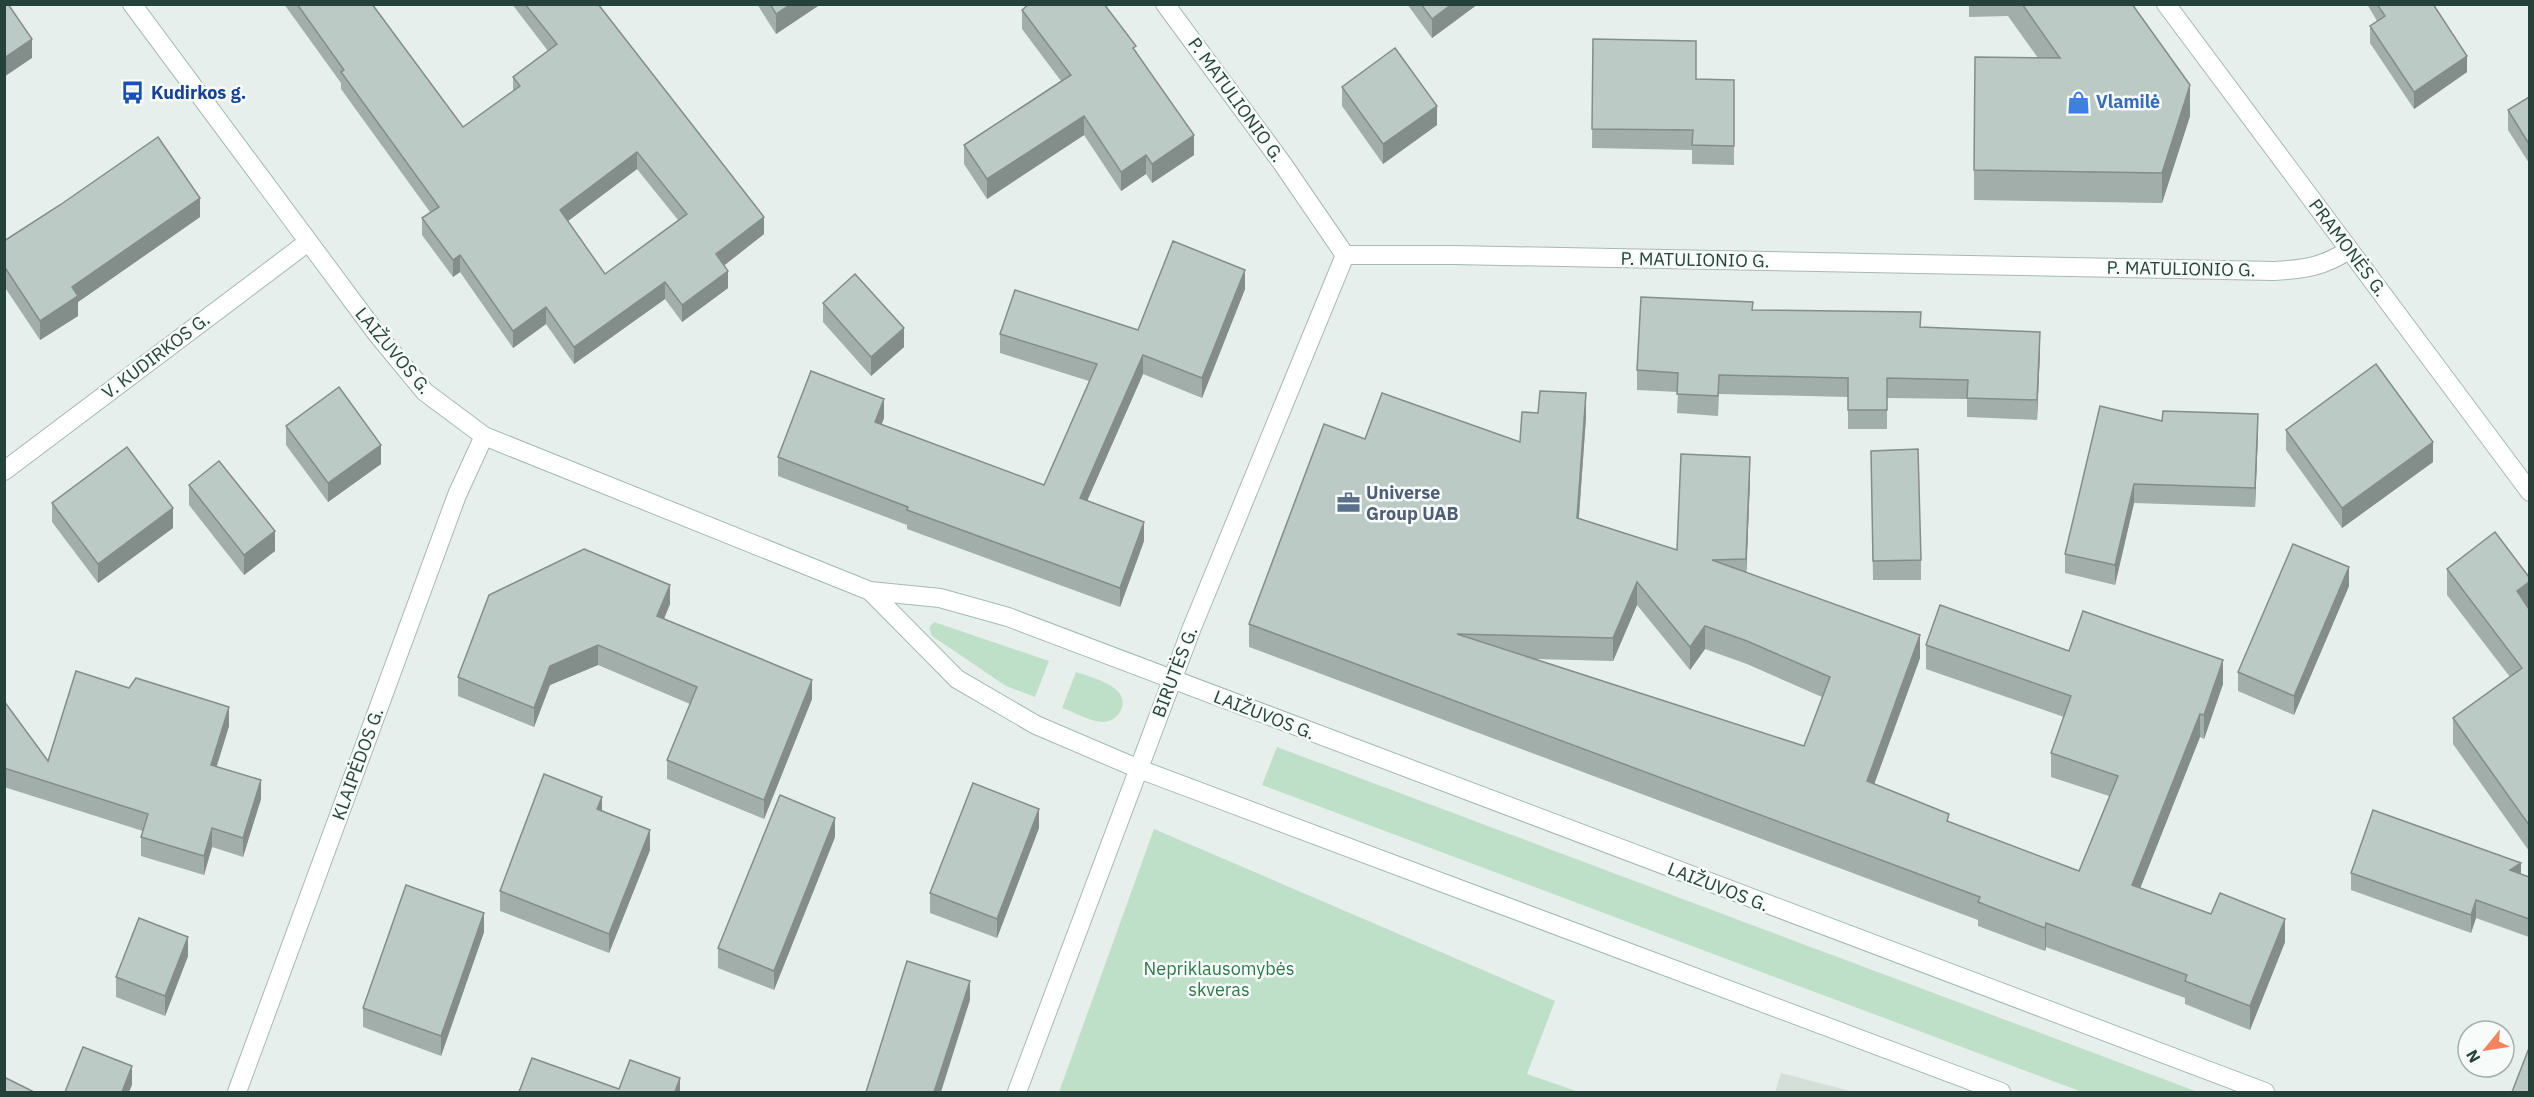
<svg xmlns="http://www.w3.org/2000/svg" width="2534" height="1097" font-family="'IBM Plex Sans',sans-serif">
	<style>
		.built { fill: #d4dfda }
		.green { fill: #bfe0c8 }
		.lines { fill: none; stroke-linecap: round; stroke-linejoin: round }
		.minor-casing { stroke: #a8b8b2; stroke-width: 20 }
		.secondary-casing { stroke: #a4bbb3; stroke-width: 20 }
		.minor { stroke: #fff; stroke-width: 18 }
		.secondary { stroke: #fff; stroke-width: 18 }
		.wall { fill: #a1aea9; fill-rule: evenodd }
		.shaded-wall { fill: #838d89 }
		.building { fill: #bbcac4; stroke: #838d89; stroke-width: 1.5; fill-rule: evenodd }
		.labels { text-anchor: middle; stroke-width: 5; stroke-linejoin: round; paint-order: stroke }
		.transit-label { font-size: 18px; font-weight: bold; fill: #164399; stroke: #f7fbf9; text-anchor: start }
		.street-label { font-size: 18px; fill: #24423a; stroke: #f7fbf9 }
		.shop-label { font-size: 18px; font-weight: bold; fill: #366cbe; stroke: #f7fbf9; text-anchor: start }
		.service-label { font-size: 18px; font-weight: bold; fill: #4e5e75; stroke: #f7fbf9; text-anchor: start }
		.park-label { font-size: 18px; fill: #2d7a4b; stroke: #f7fbf9 }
	</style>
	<rect width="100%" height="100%" fill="#e6efeb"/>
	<polygon class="built" points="1781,1073 1854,1092 1775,1092"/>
	<g class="green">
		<polygon points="934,622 1049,661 1035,697 1006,686 932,636 929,628"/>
		<path d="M1076,672C1092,678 1136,687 1119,714C1115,719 1108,722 1102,722C1089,721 1074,712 1062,708Z"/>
		<polygon points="1277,747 2198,1092 2082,1092 1262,785"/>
		<polygon points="1154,829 1555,1001 1527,1074 1579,1092 1059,1092"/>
	</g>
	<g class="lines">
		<defs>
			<g id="minor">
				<path d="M1165,4L1282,163L1345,255H1454L2274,271C2306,269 2322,267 2349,250"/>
				<polyline points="2166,4 2530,492"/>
				<polyline points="4,471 308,242"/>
				<polyline points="237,1092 457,495 484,436"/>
				<polyline points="1017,1092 1191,630 1345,255"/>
			</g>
			<g id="secondary">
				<polyline points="132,4 377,334 425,392 484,436 870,591 940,598 1008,617 2265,1092"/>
				<polyline points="870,591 957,679 1036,725 1139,769 2001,1092"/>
			</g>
		</defs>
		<use href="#minor" class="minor-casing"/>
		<use href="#secondary" class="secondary-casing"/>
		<use href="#minor" class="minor"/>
		<use href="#secondary" class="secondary"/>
	</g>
	<g class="wall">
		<path d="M284,4H372L463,127L513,91V77L548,51L512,4H598L764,234L724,265L728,288L682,322L665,299L574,364L546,324L513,348L460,272L453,277L422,235V218L430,212L341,89V83ZM637,169L678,220L605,274L568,221Z"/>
		<polygon points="757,4 821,4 776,34"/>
		<polygon points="1407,4 1478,4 1432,38"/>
		<polygon points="1969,4 2132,4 2190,116 2162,203 1974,200 1974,170 2038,58 2008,16 1969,17"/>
		<polygon points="2367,4 2433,4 2467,72 2414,109 2370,43 2370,26 2377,21"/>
		<polygon points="1022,10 1136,51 1194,155 1152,183 1146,174 1121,191 1084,135 987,199 964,164 964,145 1061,81 1022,29"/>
		<polygon points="1593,39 1696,79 1734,80 1734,165 1692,164 1692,150 1592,148"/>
		<polygon points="1342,87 1437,125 1383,164 1342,106"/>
		<polygon points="2529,97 2529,163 2508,130 2508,110"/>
		<polygon points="200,217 78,302 78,316 40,340 4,286 4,241"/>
		<polygon points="1245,289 1202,398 1143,374 1087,501 1144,541 1120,607 907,529 907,525 778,476 778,457 884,418 881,425 1044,485 1089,381 1000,353 1000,334 1138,330"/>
		<polygon points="823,303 904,347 871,376 823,322"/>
		<polygon points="1753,310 1921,327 2040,351 2037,420 1967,417 1967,399 1887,398 1887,429 1848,429 1848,397 1719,394 1718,416 1677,413 1678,392 1637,390 1637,370"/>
		<path d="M1586,417L1579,518L1677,550L1750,480L1746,572L1920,658L1874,784L1949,822L2079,871L2109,796L2051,777V753L2064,717L1926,669V645L2069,651L2223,684L2204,739L2200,737L2140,888L2285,942L2250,1030L2185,1004V998L2046,947L2045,951L1978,926V920L1249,647V624L1365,439L1520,442ZM1637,605L1690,670L1705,649L1747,664L1822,697L1804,746L1535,659L1613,661Z"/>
		<polygon points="2162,421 2258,433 2255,507 2134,503 2115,585 2065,573 2065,554"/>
		<polygon points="286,426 381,464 328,502 286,445"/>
		<polygon points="2286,430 2433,462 2342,528 2286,450"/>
		<polygon points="1871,451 1921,560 1921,580 1873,580"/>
		<polygon points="189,485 275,551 244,575 189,505"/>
		<polygon points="52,503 173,528 98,583 52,522"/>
		<polygon points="2447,569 2529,608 2529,851 2453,744 2453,718 2510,677 2447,595"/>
		<polygon points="2349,586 2294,715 2238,691 2238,672"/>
		<polygon points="670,604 664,619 812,699 764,819 667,779 667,760 690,704 598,665 550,685 534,727 458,696 458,677"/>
		<polygon points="4,701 48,761 229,726 217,766 261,799 243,857 212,847 204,875 141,856 141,837 143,831 4,787"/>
		<polygon points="602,811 650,850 609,953 500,911 500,891"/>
		<polygon points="1039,828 997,938 930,913 930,893"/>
		<polygon points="835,837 774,990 718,968 718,948"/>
		<polygon points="2351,873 2521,874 2529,877 2529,937 2476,918 2471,933 2351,890"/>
		<polygon points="484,932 441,1056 363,1027 363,1008"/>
		<polygon points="188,956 165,1016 116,997 116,977"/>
	</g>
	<g class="shaded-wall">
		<polygon points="791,4 821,4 776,34 776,14"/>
		<polygon points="1452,4 1478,4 1432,38 1432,19"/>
		<polygon points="32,39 32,58 4,77 4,58"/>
		<polygon points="2467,56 2467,72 2414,109 2414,92"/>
		<polygon points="2190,85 2190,116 2162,203 2162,173"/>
		<polygon points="1437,106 1437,125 1383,164 1383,144"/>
		<polygon points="1084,116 1084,135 987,199 987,179"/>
		<polygon points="1194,135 1194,155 1152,183 1152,164"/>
		<polygon points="637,152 637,169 560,227 560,210"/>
		<polygon points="1146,155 1146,174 1121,191 1121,172"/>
		<polygon points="200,198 200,217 78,302 78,316 40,340 40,321 72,287"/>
		<polygon points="764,217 764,234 716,272 716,254"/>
		<polygon points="460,255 460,272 453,277 453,260"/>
		<polygon points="1245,270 1245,289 1202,398 1202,378"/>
		<polygon points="728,271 728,288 682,322 682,305"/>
		<polygon points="665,282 665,299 574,364 574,347"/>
		<polygon points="546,307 546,324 513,348 513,331"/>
		<polygon points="904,328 904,347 871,376 871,357"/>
		<polygon points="2040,332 2040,351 2037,420 2037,400"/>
		<polygon points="1143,355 1143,374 1080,517 1080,498"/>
		<polygon points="1586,393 1586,417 1577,541 1577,518"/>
		<polygon points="884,399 884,418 875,442 875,422"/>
		<polygon points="2258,414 2258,433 2255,507 2255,488"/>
		<polygon points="2433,442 2433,462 2342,528 2342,508"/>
		<polygon points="381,445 381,464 328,502 328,483"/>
		<polygon points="1750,457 1750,480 1746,583 1746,559"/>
		<polygon points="2134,484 2134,503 2115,585 2115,565"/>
		<polygon points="173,508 173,528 98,583 98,564"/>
		<polygon points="1144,522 1144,541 1120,607 1120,588"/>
		<polygon points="275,531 275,551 244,575 244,555"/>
		<polygon points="2349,567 2349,586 2294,715 2294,696"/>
		<polygon points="1637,582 1637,605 1613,661 1613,638"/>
		<polygon points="2529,582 2529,608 2517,617 2517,591"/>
		<polygon points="670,585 670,604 657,635 657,616"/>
		<polygon points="1705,626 1705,649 1690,670 1690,647"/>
		<polygon points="1920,635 1920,658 1867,804 1867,781"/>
		<polygon points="598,645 598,665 550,685 534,727 534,708 550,666"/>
		<polygon points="2223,660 2223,684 2204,739 2204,715"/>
		<polygon points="812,680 812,699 764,819 764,800"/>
		<polygon points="229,707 229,726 211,784 211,765"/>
		<polygon points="2200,714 2200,737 2132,909 2132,885"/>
		<polygon points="261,780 261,799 243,857 243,838"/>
		<polygon points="602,797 602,816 597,809"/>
		<polygon points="1039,809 1039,828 997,938 997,919"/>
		<polygon points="835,818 835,837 774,990 774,971"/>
		<polygon points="212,828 212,847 204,875 204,856"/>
		<polygon points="650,830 650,850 609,953 609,934"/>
		<polygon points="2521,863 2521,880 2510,870"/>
		<polygon points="2476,900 2476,918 2471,933 2471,915"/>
		<polygon points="484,913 484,932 441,1056 441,1036"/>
		<polygon points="2285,919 2285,942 2250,1030 2250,1006"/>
		<polygon points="2046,923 2046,947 2045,951 2045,928"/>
		<polygon points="188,937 188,956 165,1016 165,996"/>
		<polygon points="970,981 970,1000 941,1092 934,1092"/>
		<polygon points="132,1066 132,1085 129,1092 122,1092"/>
		<polygon points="680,1078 680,1092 675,1092"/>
	</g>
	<g class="building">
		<polygon points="4,4 8,4 32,39 4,58"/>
		<path d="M297,4H372L463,127L520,86L513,77L557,44L525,4H598L764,217L716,254L728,271L682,305L665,282L574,347L546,307L513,331L460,255L453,260L422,218L439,207L341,72L344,70ZM637,152L687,214L605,274L560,210Z"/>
		<polygon points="770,4 791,4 776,14"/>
		<polygon points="1029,4 1104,4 1136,46 1133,48 1194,135 1152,164 1146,155 1121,172 1084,116 987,179 964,145 1071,75 1022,10"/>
		<polygon points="1421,4 1452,4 1432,19"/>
		<polygon points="2022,4 2132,4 2190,85 2162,173 1974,170 1975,57 2060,58"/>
		<polygon points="2377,4 2433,4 2467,56 2414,92 2370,26 2385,16"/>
		<polygon points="1593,39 1696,41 1696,79 1734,80 1734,146 1692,145 1693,130 1592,129"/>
		<polygon points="1395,48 1437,106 1383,144 1342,87"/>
		<polygon points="2529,97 2529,144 2508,110"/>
		<polygon points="158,137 200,198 72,287 78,296 40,321 4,266 4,241 60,205"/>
		<polygon points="1173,241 1245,270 1202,378 1143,355 1080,498 1144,522 1120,588 907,510 908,507 778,457 811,371 884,399 875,422 1044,485 1097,364 1000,334 1015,290 1138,330"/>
		<polygon points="855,274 904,328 871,357 823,303"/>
		<polygon points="1641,297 1753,302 1752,310 1921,312 1920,327 2040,332 2037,400 1967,398 1968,380 1887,378 1887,410 1848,410 1848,378 1719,375 1718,396 1677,394 1678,373 1637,370"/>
		<polygon points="2376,364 2433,442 2342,508 2286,430"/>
		<polygon points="339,387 381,445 328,483 286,426"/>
		<path d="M1540,391L1586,393L1577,518L1677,550L1681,454L1750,457L1746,559L1712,560L1920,635L1867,781L1949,814L1947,821L2079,871L2118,776L2051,753L2071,696L1926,645L1940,605L2069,651L2083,611L2223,660L2204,715L2200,714L2132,885L2211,914L2220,893L2285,919L2250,1006L2185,981L2187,975L2046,923L2045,928L1978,902L1980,897L1249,624L1324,424L1365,439L1382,393L1520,442L1522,412L1538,413ZM1637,582L1690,647L1705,626L1747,641L1830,677L1804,746L1457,634L1613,638Z"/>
		<polygon points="2100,406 2162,421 2163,411 2258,414 2255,488 2134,484 2115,565 2065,554"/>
		<polygon points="127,447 173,508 98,564 52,503"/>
		<polygon points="1918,449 1921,560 1873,561 1871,451"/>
		<polygon points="219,461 275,531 244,555 189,485"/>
		<polygon points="2495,532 2529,577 2529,582 2517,591 2529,609 2529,825 2453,718 2522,668 2447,569"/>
		<polygon points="2293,544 2349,567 2294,696 2238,672"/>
		<polygon points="584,549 670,585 657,616 812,680 764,800 667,760 697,687 598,645 550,666 534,708 458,677 489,595"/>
		<polygon points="76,671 129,688 136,678 229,707 211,765 261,780 243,838 212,828 204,856 141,837 148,814 4,768 4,701 48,761"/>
		<polygon points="544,774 602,797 597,809 650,830 609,934 500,891"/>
		<polygon points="973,783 1039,809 997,919 930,893"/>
		<polygon points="780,795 835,818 774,971 718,948"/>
		<polygon points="2373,810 2521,863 2510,870 2529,877 2529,919 2476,900 2471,915 2351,873"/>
		<polygon points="406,885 484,913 441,1036 363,1008"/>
		<polygon points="139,918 188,937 165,996 116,977"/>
		<polygon points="907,961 970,981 934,1092 866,1092"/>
		<polygon points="83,1047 132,1066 122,1092 65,1092"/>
		<polygon points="2529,1048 2529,1092 2512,1092"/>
		<polygon points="532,1058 619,1089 630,1060 680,1078 675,1092 519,1092"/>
		<polygon points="4,1077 34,1092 4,1092"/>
	</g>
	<defs>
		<symbol id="bus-bare" viewBox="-9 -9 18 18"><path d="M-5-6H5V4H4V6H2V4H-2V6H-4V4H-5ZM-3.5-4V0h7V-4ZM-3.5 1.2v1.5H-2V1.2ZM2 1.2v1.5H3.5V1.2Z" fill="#1a4fb4" stroke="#f7fbf9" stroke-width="2.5" paint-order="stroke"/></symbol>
		<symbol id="shop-bare" viewBox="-9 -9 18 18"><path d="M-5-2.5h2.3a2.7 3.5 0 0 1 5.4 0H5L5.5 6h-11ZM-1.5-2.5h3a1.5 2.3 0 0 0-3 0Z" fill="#3f7fe0" stroke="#f7fbf9" stroke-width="2.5" paint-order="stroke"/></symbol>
		<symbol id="office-bare" viewBox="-9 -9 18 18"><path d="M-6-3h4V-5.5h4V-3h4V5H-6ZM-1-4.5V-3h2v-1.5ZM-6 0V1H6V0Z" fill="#5c6f8a" stroke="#f7fbf9" stroke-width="2.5" paint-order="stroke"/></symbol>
	</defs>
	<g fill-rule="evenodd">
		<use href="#bus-bare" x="116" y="76" width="33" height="33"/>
		<use href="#shop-bare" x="2062" y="86" width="33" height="33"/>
		<use href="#office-bare" x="1332" y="486" width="33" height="33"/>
	</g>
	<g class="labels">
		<g class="transit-label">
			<text x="151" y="99">Kudirkos g.</text>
		</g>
		<g class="street-label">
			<text transform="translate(1236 100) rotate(54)" y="6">P. MATULIONIO G.</text>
			<text transform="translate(2348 248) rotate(53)" y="6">PRAMONĖS G.</text>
			<text transform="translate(1695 260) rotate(1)" y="6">P. MATULIONIO G.</text>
			<text transform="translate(2181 269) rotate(1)" y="6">P. MATULIONIO G.</text>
			<text transform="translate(393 351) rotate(50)" y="6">LAIŽUVOS G.</text>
			<text transform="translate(156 356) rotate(-37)" y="6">V. KUDIRKOS G.</text>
			<text transform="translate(1175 672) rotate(-69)" y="6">BIRUTĖS G.</text>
			<text transform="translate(1264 715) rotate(21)" y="6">LAIŽUVOS G.</text>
			<text transform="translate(358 764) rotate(-70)" y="6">KLAIPĖDOS G.</text>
			<text transform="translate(1718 887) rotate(21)" y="6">LAIŽUVOS G.</text>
		</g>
		<g class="shop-label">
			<text x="2096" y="108">Vlamilė</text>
		</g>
		<g class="service-label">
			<text x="1366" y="499">Universe<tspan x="1366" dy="21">Group UAB</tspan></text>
		</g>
		<g class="park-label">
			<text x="1219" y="975">Nepriklausomybės<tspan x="1219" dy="21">skveras</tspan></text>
		</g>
	</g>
	<rect width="2534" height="1097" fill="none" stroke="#24423a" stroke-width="12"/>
	<g transform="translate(2486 1049) rotate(240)"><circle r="28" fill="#f7fbf9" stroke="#a3b1ad" stroke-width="1.5"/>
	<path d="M0-4.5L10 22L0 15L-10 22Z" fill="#f4845f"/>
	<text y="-9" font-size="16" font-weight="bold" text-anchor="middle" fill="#24423a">N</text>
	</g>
</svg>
